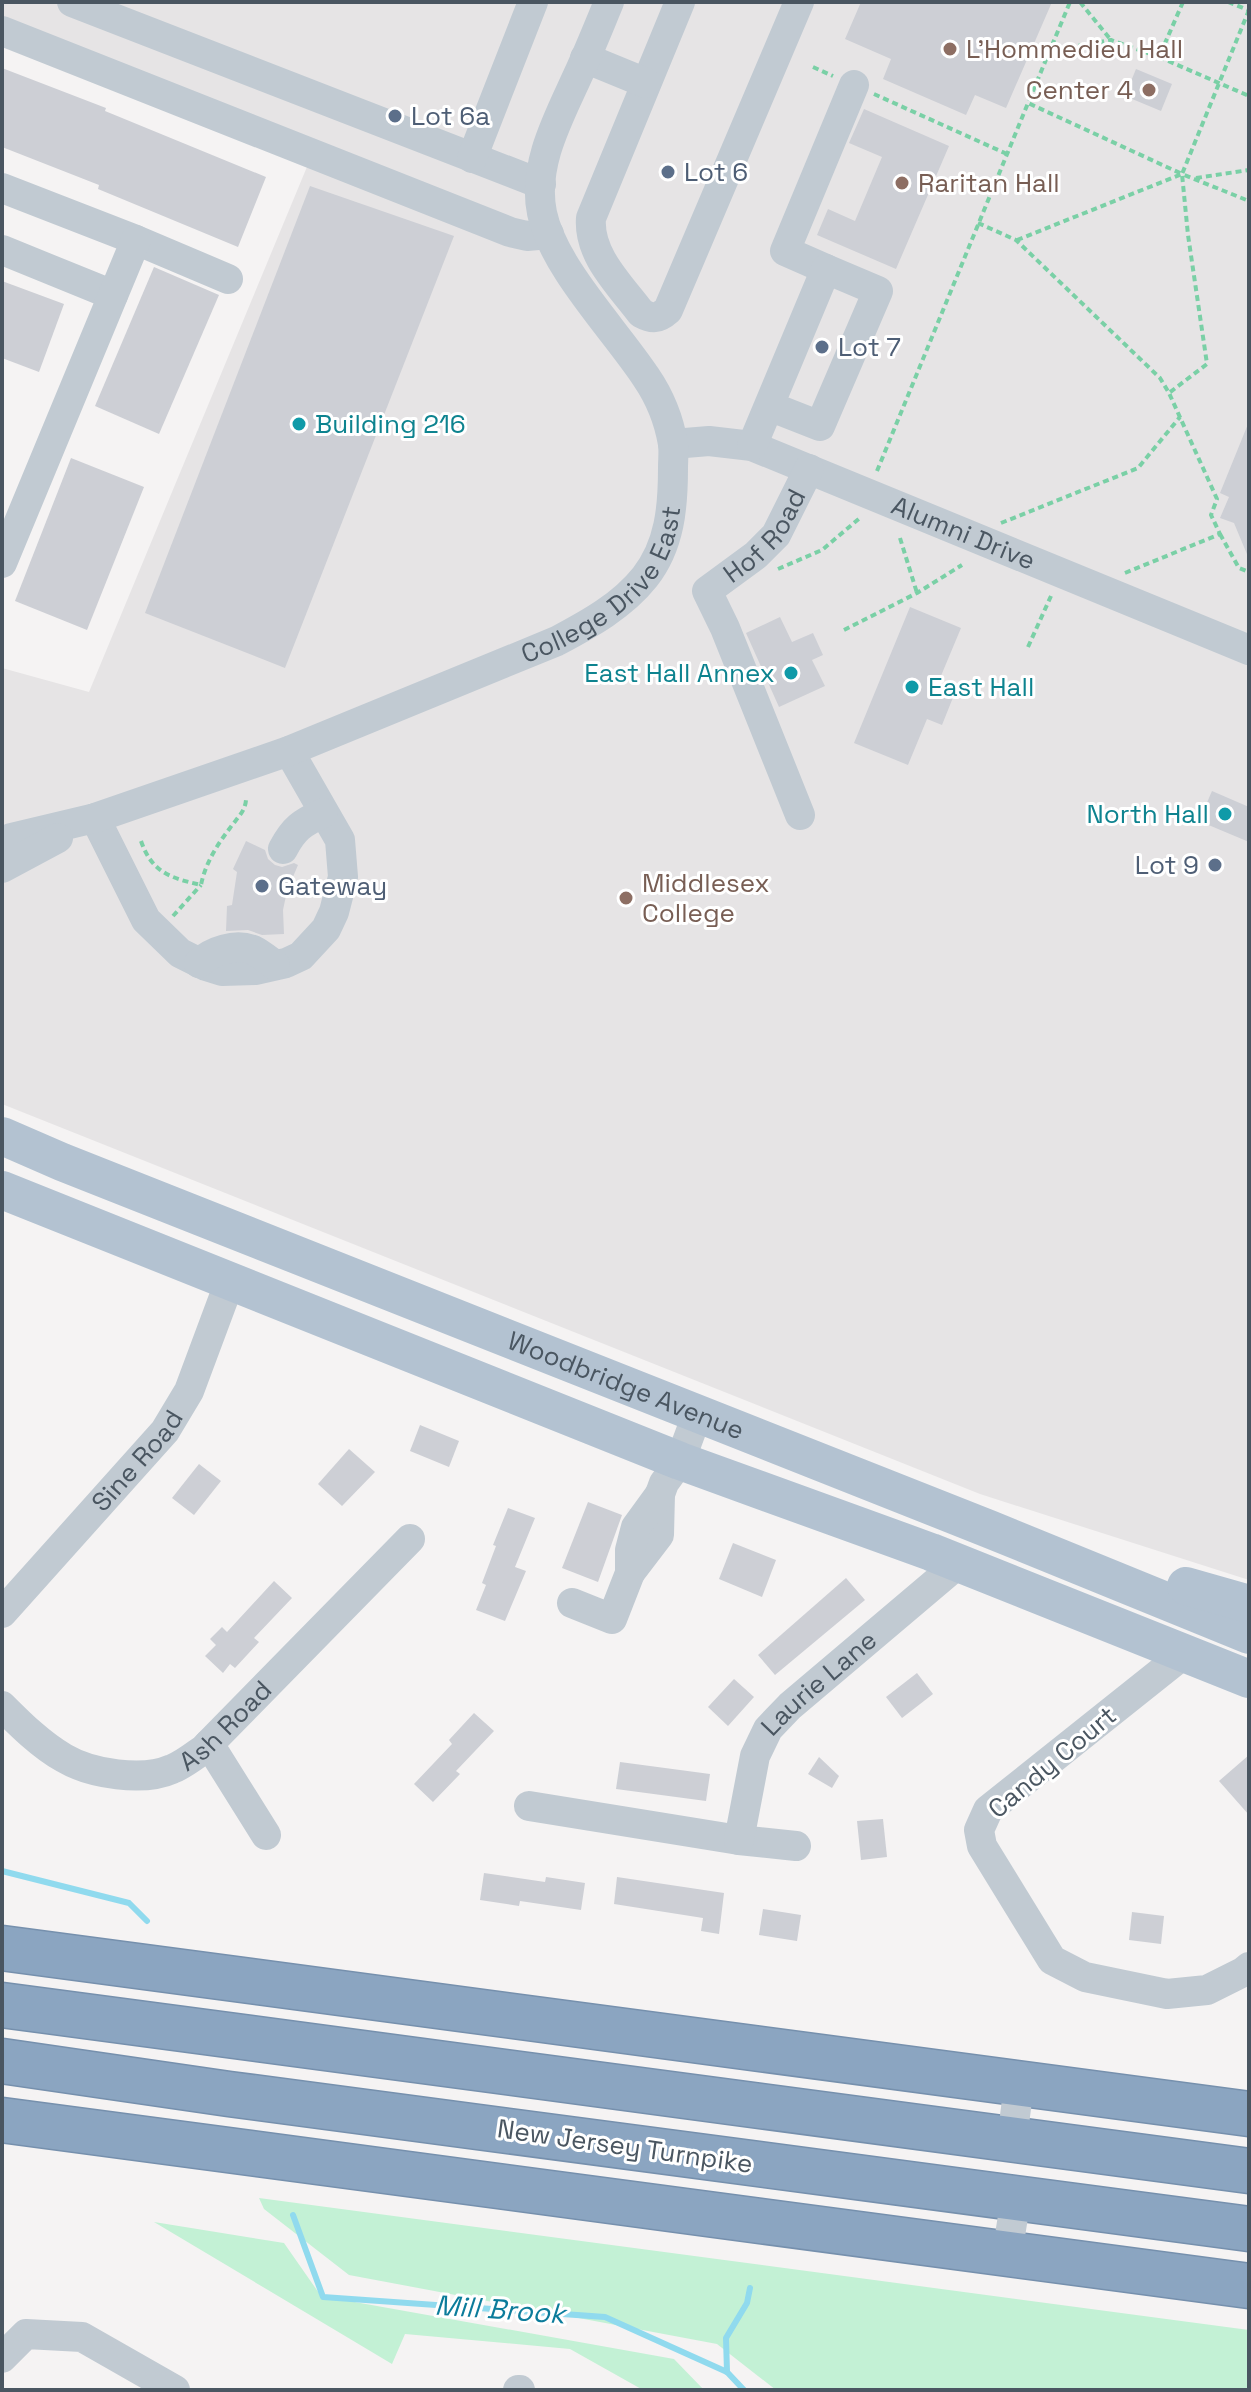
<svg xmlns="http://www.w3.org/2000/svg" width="1251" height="2392" font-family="'Space Grotesk',sans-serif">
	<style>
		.education { fill: #e6e4e5 }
		.green { fill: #c3f1d5 }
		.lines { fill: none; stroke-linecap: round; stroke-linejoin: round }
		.stream { stroke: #90daee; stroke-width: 6 }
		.building { fill: #cdcfd5 }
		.highway-casing { stroke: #7690ad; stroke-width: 47 }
		.path { stroke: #7ad0a6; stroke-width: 4; stroke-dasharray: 6 4; stroke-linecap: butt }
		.minor { stroke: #c1cad2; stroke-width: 30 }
		.major { stroke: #b3c2d1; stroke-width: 38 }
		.highway { stroke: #8ba5c1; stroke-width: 44 }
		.education-dot { fill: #8d6e63; stroke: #fff; stroke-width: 3 }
		.service-dot { fill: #5c6f8a; stroke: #fff; stroke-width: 3 }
		.culture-dot { fill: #0f9aa8; stroke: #fff; stroke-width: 3 }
		.labels { text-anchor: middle; stroke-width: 6; stroke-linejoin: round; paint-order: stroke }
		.education-label { font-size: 26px; fill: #785e54; stroke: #fff; text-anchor: start }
		.service-label { font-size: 26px; fill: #4e5e75; stroke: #fff; text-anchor: start }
		.culture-label { font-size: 26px; fill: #0d838f; stroke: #fff; text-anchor: start }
		.street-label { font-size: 26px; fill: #4a5661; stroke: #fff }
		.water-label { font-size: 28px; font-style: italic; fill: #0c7c9b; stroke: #fff }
	</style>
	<rect width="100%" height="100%" fill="#f5f3f3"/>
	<polygon class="education" points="2,2 1249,2 1249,1580 980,1494 2,1104 2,668 89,692 309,162 2,40"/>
	<g class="green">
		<polygon points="259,2198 1249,2330 1249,2390 776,2390 717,2344 349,2275 264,2209"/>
		<polygon points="154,2222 284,2243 321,2296 674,2359 704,2390 643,2390 570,2349 405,2334 392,2364"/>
	</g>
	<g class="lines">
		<g class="stream">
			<polyline points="2,1871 129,1903 147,1921"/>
			<polyline points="293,2215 323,2297 605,2317 727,2372 744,2390"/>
			<polyline points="727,2372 726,2338 747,2303 750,2288"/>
		</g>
	</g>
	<g class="building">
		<polygon points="861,2 1052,2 1006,108 975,95 966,115 883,79 891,59 845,39"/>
		<polygon points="2,68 106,108 105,111 266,177 238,247 98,189 99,185 2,147"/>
		<polygon points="1136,69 1172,84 1161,111 1125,96"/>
		<polygon points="864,109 949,146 896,269 817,235 828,209 855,221 882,157 849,143"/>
		<polygon points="310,186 454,236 285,668 145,613"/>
		<polygon points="154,267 219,295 159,434 95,406"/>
		<polygon points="2,281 64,304 39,372 2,358"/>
		<polygon points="1248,424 1249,424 1249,559 1234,523 1220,518 1229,497 1220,493"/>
		<polygon points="71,458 144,487 87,630 15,601"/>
		<polygon points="910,607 961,628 938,683 956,690 942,725 927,719 908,765 854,743"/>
		<polygon points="780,617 792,642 813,633 823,655 812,660 825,686 779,707 746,633"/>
		<polygon points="1212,791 1249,807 1249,842 1199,821"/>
		<polygon points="246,841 265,850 268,859 275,865 282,867 294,863 298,865 287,891 283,910 284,934 262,935 248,930 226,931 227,906 232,905 237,872 233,869"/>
		<polygon points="420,1425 459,1441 449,1467 410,1451"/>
		<polygon points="349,1449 375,1472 342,1506 318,1484"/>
		<polygon points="199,1464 221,1481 194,1515 172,1498"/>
		<polygon points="588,1502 622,1515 598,1582 562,1568"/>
		<polygon points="508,1508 535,1518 515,1567 526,1571 505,1621 476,1610 486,1585 482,1583 496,1546 493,1545"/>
		<polygon points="733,1543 776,1560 762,1597 719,1579"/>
		<polygon points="846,1578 865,1600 775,1675 758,1655"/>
		<polygon points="274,1581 292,1598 254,1638 259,1642 235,1668 230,1664 223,1673 205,1656 216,1645 210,1639 222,1627 227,1632"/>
		<polygon points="917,1673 933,1694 902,1718 886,1697"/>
		<polygon points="734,1679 754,1697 728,1726 708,1707"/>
		<polygon points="474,1713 494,1731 456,1771 460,1774 433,1802 414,1784 452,1744 449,1740"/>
		<polygon points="1249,1755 1249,1815 1219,1781"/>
		<polygon points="819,1757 839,1776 832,1788 808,1774"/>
		<polygon points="620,1762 710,1774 706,1801 616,1789"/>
		<polygon points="883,1819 887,1857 861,1860 857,1821"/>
		<polygon points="484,1873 545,1882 546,1877 585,1883 581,1910 520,1901 519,1906 480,1900"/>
		<polygon points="617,1877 724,1893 719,1934 701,1931 703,1918 614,1904"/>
		<polygon points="763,1909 801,1915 797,1941 759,1935"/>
		<polygon points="1132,1912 1164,1916 1161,1944 1129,1940"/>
	</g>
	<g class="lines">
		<defs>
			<g id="highway">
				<polyline points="2,1948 1249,2114"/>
				<polyline points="2,2005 1249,2171"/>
				<polyline points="2,2061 229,2094 1249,2229"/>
				<polyline points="2,2120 1249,2286"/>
			</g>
		</defs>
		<use href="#highway" class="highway-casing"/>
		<g class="path">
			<polyline points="1080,2 1111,40"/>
			<polyline points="1183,2 1159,57 1249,96"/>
			<polyline points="1228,2 1248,10"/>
			<polyline points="1249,10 1182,174 1249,201"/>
			<polyline points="1049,51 1111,40 1159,57"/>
			<polyline points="813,67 833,76"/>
			<polyline points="874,94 1007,154"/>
			<polyline points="1196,178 1249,170"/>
			<polyline points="978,223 1016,240 1160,378 1169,393 1207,364 1188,235 1182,174 1028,103 1070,2"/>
			<polyline points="1017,240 1182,174"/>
			<polyline points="877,471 1028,103"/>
			<polyline points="1001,523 1138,468 1180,417"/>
			<polyline points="1220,534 1239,568 1249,572"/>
			<polyline points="900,538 917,593"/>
			<polyline points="778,569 822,550 861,517"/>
			<polyline points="1125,573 1220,534 1211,515 1217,499 1169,393"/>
			<polyline points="844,630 917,593 962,565"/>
			<polyline points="1028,647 1051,596"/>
			<path d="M141,841C152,873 171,878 201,885C205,864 217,845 230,828C237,818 245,812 246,800"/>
			<polyline points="173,916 201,885"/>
		</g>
		<g class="minor">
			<polyline points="72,2 541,184"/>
			<path d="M680,2L591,218C588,255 620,285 641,313C652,319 658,319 668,310L799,2"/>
			<polyline points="2,31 510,232 527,236 549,234"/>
			<polyline points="585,58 646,83"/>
			<polyline points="472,158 533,2"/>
			<polyline points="2,188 136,240 228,279"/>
			<polyline points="2,250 113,295"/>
			<polyline points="826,269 785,251 854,85"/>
			<path id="s1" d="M673,444L709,441L752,446L1249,650"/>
			<polyline points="752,446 826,269 878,291 820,426 769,406"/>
			<polyline points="2,563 136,240"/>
			<path id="s2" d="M800,815L725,628L707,591L756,555L776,535L809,469"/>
			<polyline points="95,818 146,920 180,953 206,966 222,971 255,970 286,963 301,956 326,929 334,912 343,877 340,840 289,751"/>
			<path id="s3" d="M2,843L11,838L95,818L289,751L557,641C589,624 622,606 645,577C670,545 673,507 673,468C673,460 674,451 673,444C669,420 659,396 646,377C615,330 553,267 542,213C532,165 559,117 578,75C589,51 599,26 609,2"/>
			<path d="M283,849C294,828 302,823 323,813"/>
			<polyline points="2,868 58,838"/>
			<path d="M199,963C212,951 235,943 253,950C261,954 268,960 275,965"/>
			<polyline points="630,1573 659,1535 660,1494 664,1483 680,1461 697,1415"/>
			<polyline points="572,1603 612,1619 630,1573 630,1550 636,1527 660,1494"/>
			<path id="s4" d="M2,1613L165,1431L189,1391L230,1281"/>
			<polyline points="1185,1653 988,1810 979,1830 982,1846 1052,1960 1085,1977 1167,1994 1207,1990 1243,1972 1249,1967"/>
			<path id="s5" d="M2,1706C20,1724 41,1745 64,1758C91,1774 143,1782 172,1769C183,1765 194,1756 204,1749L410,1539"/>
			<polyline points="209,1744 266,1835"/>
			<polyline points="529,1806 739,1840 796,1846"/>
			<path id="s6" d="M739,1840L755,1756L768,1729L790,1706L959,1563"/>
			<polyline points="1012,2140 1019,2084"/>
			<polyline points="1007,2254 1016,2198"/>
			<polyline points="2,2358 26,2334 82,2337 175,2390"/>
			<polyline points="518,2390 520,2390"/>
		</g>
		<g class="major">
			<path id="s7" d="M2,1136L62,1162L989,1529L1249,1635"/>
			<polyline points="2,1190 680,1461 931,1552 1249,1679"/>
			<polyline points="1186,1586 1249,1604"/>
		</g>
		<use href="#highway" class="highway"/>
	</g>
	<g class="education-dot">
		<circle cx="950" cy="49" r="8"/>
		<circle cx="1149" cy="90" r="8"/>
		<circle cx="902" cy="183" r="8"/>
		<circle cx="626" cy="898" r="8"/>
	</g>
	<g class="service-dot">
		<circle cx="395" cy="116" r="8"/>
		<circle cx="668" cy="172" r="8"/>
		<circle cx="822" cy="347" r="8"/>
		<circle cx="1215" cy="865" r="8"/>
		<circle cx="262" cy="886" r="8"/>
	</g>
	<g class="culture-dot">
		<circle cx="299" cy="424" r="8"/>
		<circle cx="791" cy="673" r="8"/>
		<circle cx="912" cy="687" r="8"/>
		<circle cx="1225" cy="814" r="8"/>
	</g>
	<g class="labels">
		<g class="education-label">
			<text x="966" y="58">L'Hommedieu Hall</text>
			<text x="1133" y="99" text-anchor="end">Center 4</text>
			<text x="918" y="192">Raritan Hall</text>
			<text x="642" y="892">Middlesex<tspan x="642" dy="30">College</tspan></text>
		</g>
		<g class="service-label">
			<text x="411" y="125">Lot 6a</text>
			<text x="684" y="181">Lot 6</text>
			<text x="838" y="356">Lot 7</text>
			<text x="1199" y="874" text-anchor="end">Lot 9</text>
			<text x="278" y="895">Gateway</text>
		</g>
		<g class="culture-label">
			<text x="315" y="433">Building 216</text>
			<text x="775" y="682" text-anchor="end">East Hall Annex</text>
			<text x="928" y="696">East Hall</text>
			<text x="1209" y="823" text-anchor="end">North Hall</text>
		</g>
		<g class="street-label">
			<text dy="9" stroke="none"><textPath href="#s2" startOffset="324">Hof Road</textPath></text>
			<text dy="9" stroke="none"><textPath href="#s1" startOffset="308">Alumni Drive</textPath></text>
			<text dy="9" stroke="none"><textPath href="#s3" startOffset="666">College Drive East</textPath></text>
			<text dy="9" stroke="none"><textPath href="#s7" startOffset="672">Woodbridge Avenue</textPath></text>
			<text dy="9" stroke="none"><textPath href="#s4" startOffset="204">Sine Road</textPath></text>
			<text dy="9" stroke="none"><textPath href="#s6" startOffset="184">Laurie Lane</textPath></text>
			<text dy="9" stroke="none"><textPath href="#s5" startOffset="262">Ash Road</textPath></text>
			<text transform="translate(1052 1762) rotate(-40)" y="9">Candy Court</text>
			<text transform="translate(625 2146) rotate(8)" y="9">New Jersey Turnpike</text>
		</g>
		<g class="water-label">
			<text transform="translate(500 2309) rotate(4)" y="10">Mill Brook</text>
		</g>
	</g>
	<rect width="1251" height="2392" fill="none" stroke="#4a5661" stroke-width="8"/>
</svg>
